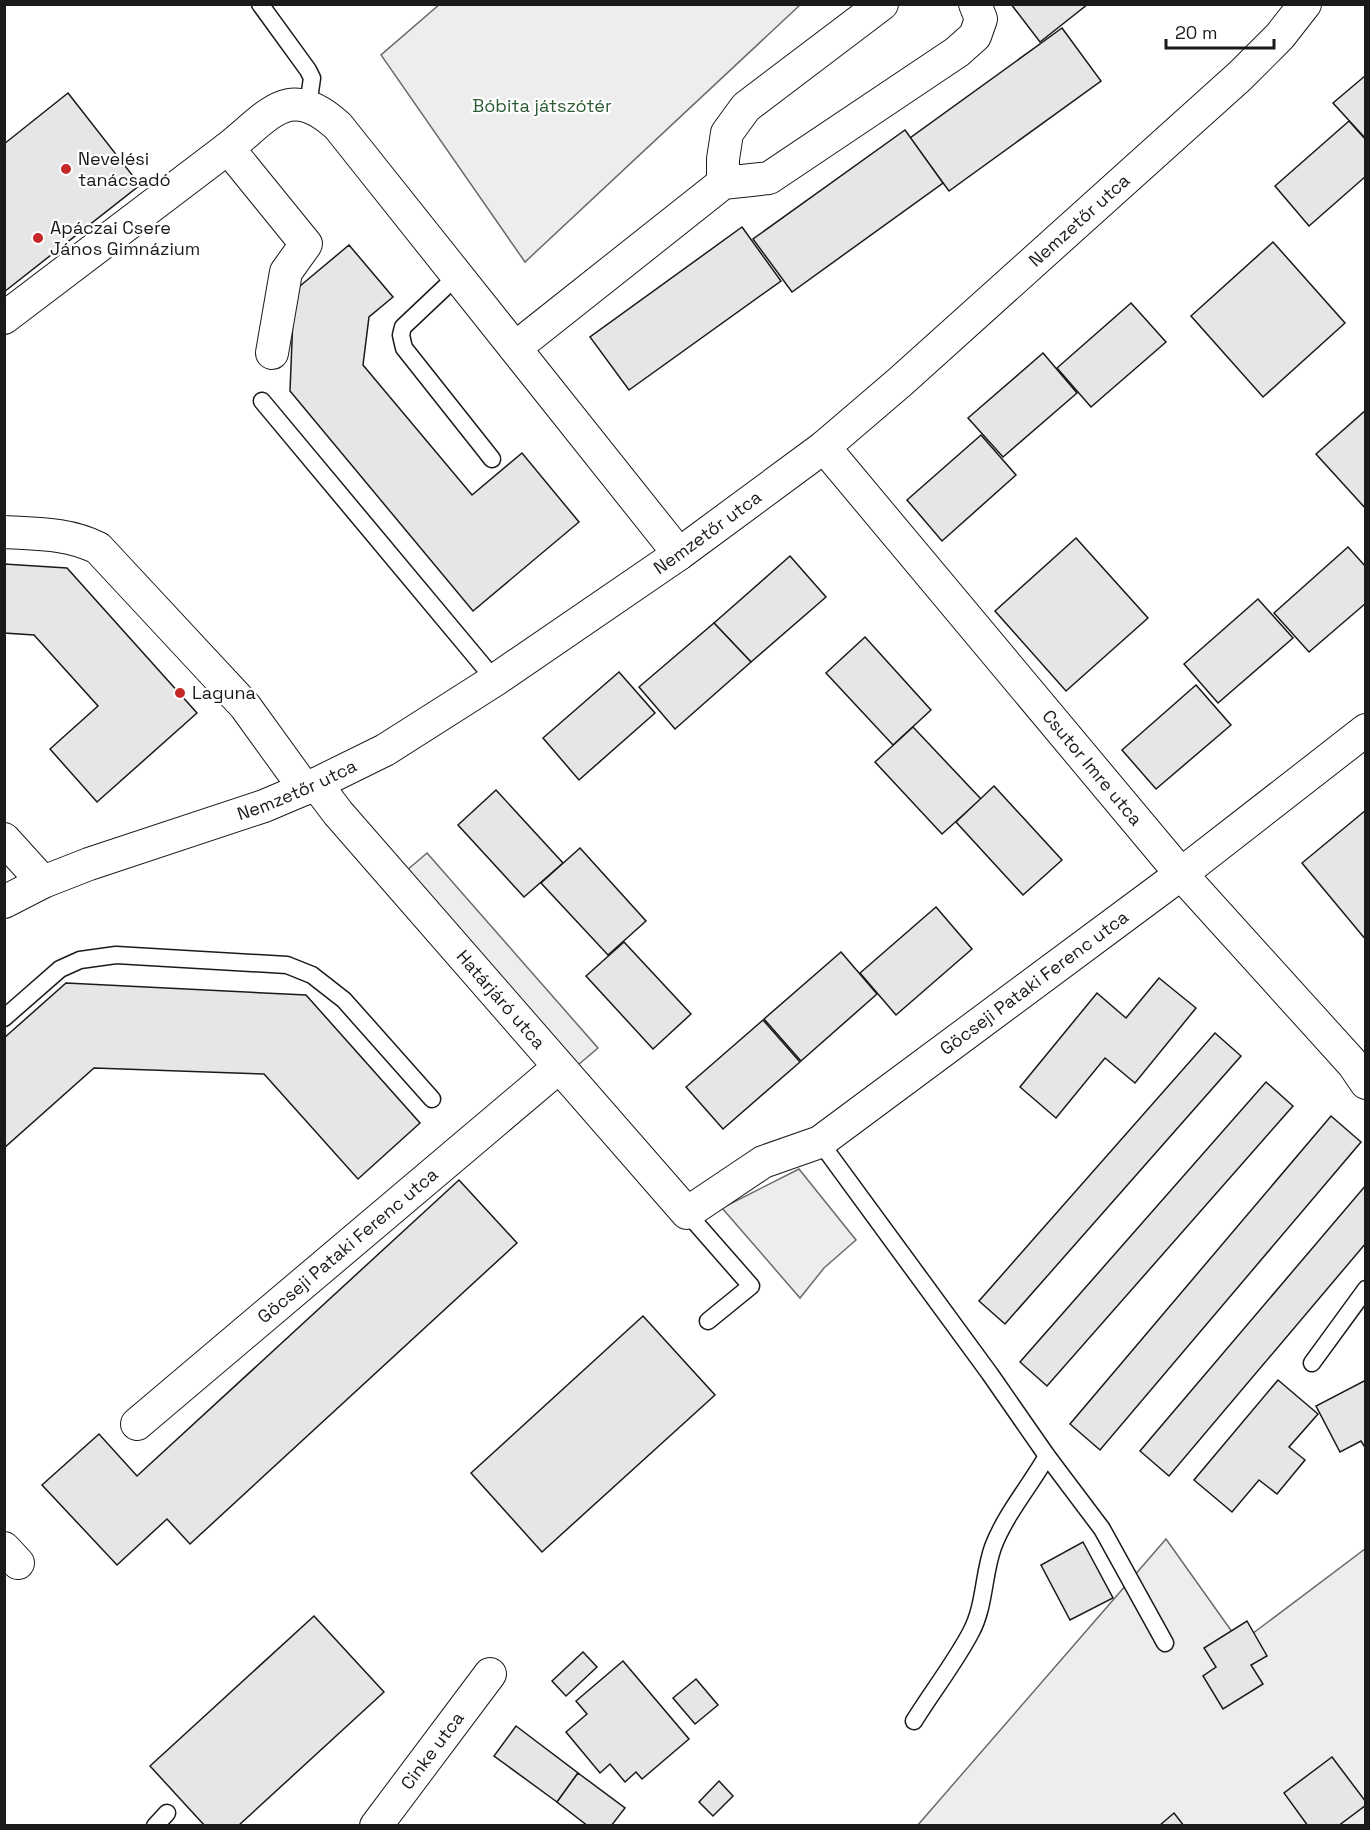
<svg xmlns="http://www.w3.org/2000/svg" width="1370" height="1830" font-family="'Space Grotesk',sans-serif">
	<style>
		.built { fill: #ededed; stroke: #6a6a6a; stroke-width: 1.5 }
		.building { fill: #e6e6e6; stroke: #1a1a1a; stroke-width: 1.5 }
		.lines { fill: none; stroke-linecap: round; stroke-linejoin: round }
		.service-casing { stroke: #1a1a1a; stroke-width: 19 }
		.minor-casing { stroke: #1a1a1a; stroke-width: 34 }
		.service { stroke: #fff; stroke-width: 16 }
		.minor { stroke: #fff; stroke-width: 32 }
		.poi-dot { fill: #c62828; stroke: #fff; stroke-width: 2 }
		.labels { text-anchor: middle; stroke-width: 4.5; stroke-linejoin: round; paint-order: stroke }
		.park-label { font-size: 18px; fill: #2b5a34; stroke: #fff }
		.poi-label { font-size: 18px; fill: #1a1a1a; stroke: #fff; text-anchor: start }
		.street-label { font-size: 18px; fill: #1a1a1a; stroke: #fff }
	</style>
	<rect width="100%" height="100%" fill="#fff"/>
	<g class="built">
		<polygon points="440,4 800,4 800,5 525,262 381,55"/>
		<polygon points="427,853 598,1048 578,1065 406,871"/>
		<polygon points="799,1169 856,1240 824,1268 800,1298 722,1208"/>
		<polygon points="1166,1539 1240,1643 1365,1549 1365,1825 917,1826"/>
	</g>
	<g class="building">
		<polygon points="1011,4 1088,4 1040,42"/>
		<polygon points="1062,28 1101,81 949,191 910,138"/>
		<polygon points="1366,75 1366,139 1333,103"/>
		<polygon points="68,93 140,185 4,292 4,144"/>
		<polygon points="1349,121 1366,140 1366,176 1309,226 1275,186"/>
		<polygon points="905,130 943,183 792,292 753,239"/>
		<polygon points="742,227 781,281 629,390 590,337"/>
		<polygon points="1273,242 1345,323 1263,397 1191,316"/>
		<polygon points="349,245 393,297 369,317 363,365 472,495 522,453 579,522 473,611 290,391 294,291"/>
		<polygon points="1131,303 1166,342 1091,407 1057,368"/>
		<polygon points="1043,353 1077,393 1003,457 968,418"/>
		<polygon points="1366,410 1366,509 1316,454"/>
		<polygon points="981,435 1016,475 942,541 907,500"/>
		<polygon points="1076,538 1148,618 1066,691 995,611"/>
		<polygon points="1348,547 1366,567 1366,603 1309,652 1274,613"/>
		<polygon points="790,556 826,597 751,662 714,623"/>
		<polygon points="4,564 67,568 197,713 97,802 50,749 98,706 34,635 4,633"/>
		<polygon points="1258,599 1293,638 1218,703 1184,664"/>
		<polygon points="714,623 751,662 675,729 639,687"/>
		<polygon points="865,637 931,710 893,745 826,673"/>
		<polygon points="619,672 655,713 579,780 543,738"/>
		<polygon points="1196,685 1231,725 1156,789 1122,750"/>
		<polygon points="913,727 981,799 942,834 875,762"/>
		<polygon points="994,786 1062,860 1023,895 956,822"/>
		<polygon points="496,790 563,863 524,897 458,825"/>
		<polygon points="1366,810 1366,940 1302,863"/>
		<polygon points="580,848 646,921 608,955 541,883"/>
		<polygon points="936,907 972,949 896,1015 860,973"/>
		<polygon points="624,942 691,1014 653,1049 586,976"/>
		<polygon points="841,952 877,994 801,1061 764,1019"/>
		<polygon points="1159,978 1196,1008 1135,1083 1105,1058 1056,1118 1020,1087 1097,993 1126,1018"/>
		<polygon points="66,983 306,995 420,1123 358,1179 264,1074 94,1068 4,1148 4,1038"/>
		<polygon points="763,1020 800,1062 723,1129 686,1087"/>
		<polygon points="1215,1033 1241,1056 1005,1324 979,1301"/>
		<polygon points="1266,1082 1293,1106 1047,1386 1020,1362"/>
		<polygon points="1331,1116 1361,1142 1100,1450 1070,1424"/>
		<polygon points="459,1180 517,1243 190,1544 167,1519 117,1565 42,1485 99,1434 137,1476"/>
		<polygon points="1366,1185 1366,1243 1169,1476 1140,1451"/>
		<polygon points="643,1316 715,1395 542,1552 471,1473"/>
		<polygon points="1278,1380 1318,1414 1289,1447 1305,1460 1277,1494 1259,1480 1232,1512 1194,1480"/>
		<polygon points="1366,1380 1366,1449 1361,1441 1340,1452 1316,1406"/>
		<polygon points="1083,1542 1113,1598 1070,1620 1041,1565"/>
		<polygon points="314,1616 384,1692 238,1826 205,1826 150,1766"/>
		<polygon points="1247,1621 1267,1656 1251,1665 1263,1684 1223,1709 1203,1676 1216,1667 1204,1648"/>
		<polygon points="583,1652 597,1667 566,1696 552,1681"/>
		<polygon points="623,1661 689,1739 642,1779 636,1772 625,1782 610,1764 600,1773 566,1732 587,1714 576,1701"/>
		<polygon points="696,1679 718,1705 695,1724 673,1698"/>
		<polygon points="516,1726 578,1773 557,1802 494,1756"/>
		<polygon points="1332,1757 1366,1802 1366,1805 1338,1826 1308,1826 1284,1793"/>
		<polygon points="578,1773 625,1808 611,1826 588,1826 557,1802"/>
		<polygon points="719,1781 733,1796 713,1816 699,1802"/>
		<polygon points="1174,1813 1184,1826 1159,1826"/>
	</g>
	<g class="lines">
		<defs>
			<g id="service">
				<polyline points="260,4 308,70 312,78 308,106"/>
				<polyline points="458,275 403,327 401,335 404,348 492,459"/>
				<polyline points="262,401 495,680"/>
				<polyline points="4,1018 60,969 80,960 116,955 287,965 312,975 344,1000 432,1099"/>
				<polyline points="820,1142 990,1374 1047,1456 1102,1529 1165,1643"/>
				<polyline points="687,1213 751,1286 708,1321"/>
				<polyline points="1312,1363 1366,1289"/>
				<path d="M914,1721C932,1692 956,1661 971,1632C985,1606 983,1575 993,1547C1005,1515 1030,1486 1047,1456"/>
				<polyline points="155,1826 167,1813"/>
			</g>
			<g id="minor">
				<polyline points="723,183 723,159 727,133 746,107 882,4"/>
				<polyline points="4,318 228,148"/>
				<polyline points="515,348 723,183 769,178 957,52 975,36 981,19 975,4"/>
				<path d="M272,353L286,272L306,244L228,148C270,115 289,81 338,126L679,554"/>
				<path id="s1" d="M824,447L1181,874L1353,1064L1366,1083"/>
				<path d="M4,532C38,534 68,533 98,548L245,706L305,789"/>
				<path id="s2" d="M316,784L338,813L687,1213L763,1162L820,1142L1181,874L1366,730"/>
				<polyline points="4,839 43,882"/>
				<path id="s3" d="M4,902L43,882L89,864L264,806L316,784L385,750L495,680L679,554L824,447L900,382L1240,76L1280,36L1305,4"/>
				<path id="s4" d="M137,1424L559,1067"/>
				<polyline points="4,1548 18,1563"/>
				<path id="s5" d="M376,1826L490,1674"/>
			</g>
		</defs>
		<use href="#service" class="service-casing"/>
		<use href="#minor" class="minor-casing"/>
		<use href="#service" class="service"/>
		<use href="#minor" class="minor"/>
	</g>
	<g class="poi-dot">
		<circle cx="66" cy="169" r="6"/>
		<circle cx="38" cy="238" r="6"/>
		<circle cx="180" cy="693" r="6"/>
	</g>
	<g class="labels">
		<g class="park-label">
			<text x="542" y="112">Bóbita játszótér</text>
		</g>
		<g class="poi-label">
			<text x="78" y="165">Nevelési<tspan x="78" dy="21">tanácsadó</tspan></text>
			<text x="50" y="234">Apáczai Csere<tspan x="50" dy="21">János Gimnázium</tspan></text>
			<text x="192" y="699">Laguna</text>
		</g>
		<g class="street-label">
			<text dy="6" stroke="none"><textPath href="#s3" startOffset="1286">Nemzetőr utca</textPath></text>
			<text dy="6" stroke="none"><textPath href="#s3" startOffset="800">Nemzetőr utca</textPath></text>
			<text dy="6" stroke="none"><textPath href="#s1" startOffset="418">Csutor Imre utca</textPath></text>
			<text dy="6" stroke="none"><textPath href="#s3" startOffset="314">Nemzetőr utca</textPath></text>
			<text dy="6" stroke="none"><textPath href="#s2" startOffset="986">Göcseji Pataki Ferenc utca</textPath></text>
			<text dy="6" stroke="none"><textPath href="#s2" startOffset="284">Határjáró utca</textPath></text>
			<text dy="6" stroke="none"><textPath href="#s4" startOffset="276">Göcseji Pataki Ferenc utca</textPath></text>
			<text dy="6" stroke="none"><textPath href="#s5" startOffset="94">Cinke utca</textPath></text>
		</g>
	</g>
	<rect width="1370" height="1830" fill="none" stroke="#1a1a1a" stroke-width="12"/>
	<path d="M1166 39v9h108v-9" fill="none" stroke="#1a1a1a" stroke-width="3"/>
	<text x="1175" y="39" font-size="18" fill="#1a1a1a" stroke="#ffffff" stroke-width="4.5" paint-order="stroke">20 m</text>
</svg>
